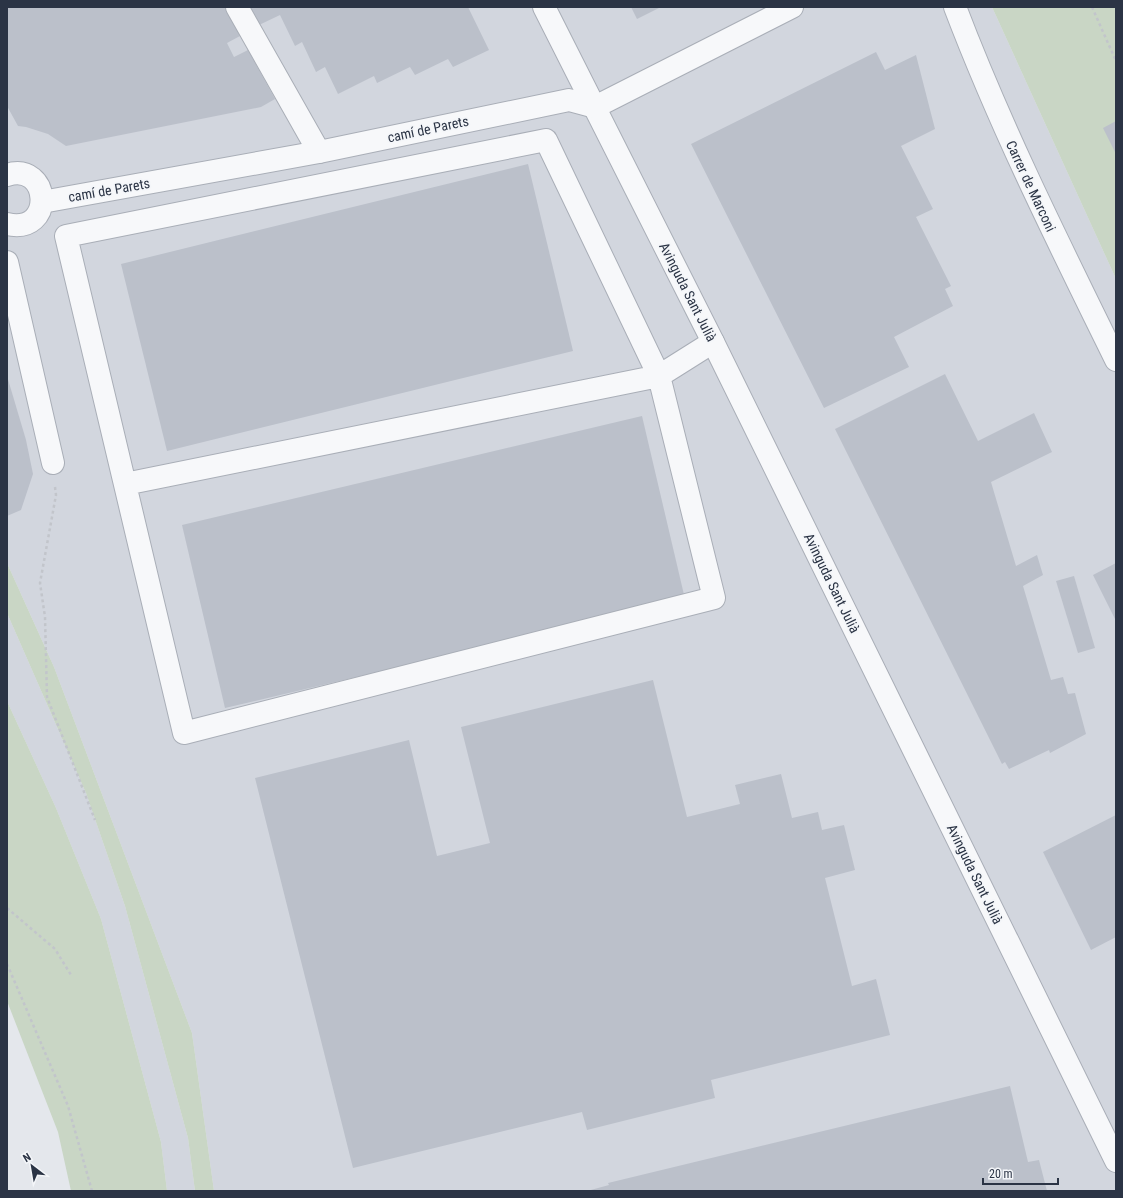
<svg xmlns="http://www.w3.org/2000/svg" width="1123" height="1198" font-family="'Roboto Condensed',sans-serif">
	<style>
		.built { fill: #d2d6de }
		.green { fill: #c9d6c5 }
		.building { fill: #bbc0ca }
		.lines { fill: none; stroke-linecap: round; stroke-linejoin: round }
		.minor-casing { stroke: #a9aeb7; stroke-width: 24 }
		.path { stroke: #c2c5cb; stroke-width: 2.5; stroke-dasharray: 3 3; stroke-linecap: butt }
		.minor { stroke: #f7f8fa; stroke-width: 22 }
		.labels { text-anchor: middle; stroke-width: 3.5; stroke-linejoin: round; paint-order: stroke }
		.street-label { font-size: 14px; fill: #2b3445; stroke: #f4f6f9 }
	</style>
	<rect width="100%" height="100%" fill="#e4e7ec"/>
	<g class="built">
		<polygon points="7,7 992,7 1116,279 1116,1191 214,1191 192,1033 54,667 7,563"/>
		<polygon points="7,613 86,793 125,906 188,1138 195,1191 167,1191 161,1142 101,919 56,808 7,701"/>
	</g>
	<g class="green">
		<polygon points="992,7 1116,7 1116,279"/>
		<polygon points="7,563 54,667 192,1033 214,1191 195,1191 188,1138 125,906 86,793 7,613"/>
		<polygon points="7,701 56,808 101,919 161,1142 167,1191 71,1191 58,1132 7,1001"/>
	</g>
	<g class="building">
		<polygon points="7,7 225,7 240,36 227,43 234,57 248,50 275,99 261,107 66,146 48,134 26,127 18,126 7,106"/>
		<polygon points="249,7 468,7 489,50 453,67 448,59 415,75 410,67 377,83 374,76 338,94 325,67 316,72 302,42 295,46 280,15 259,25"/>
		<polygon points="631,7 661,7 637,19"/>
		<polygon points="876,52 885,70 916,55 935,129 901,146 933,209 916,217 951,286 945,289 953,306 894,337 909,367 824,408 691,144"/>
		<polygon points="1116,121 1116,154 1103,128"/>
		<polygon points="528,164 573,351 167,451 121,264"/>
		<polygon points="945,374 978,441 1034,413 1052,452 991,482 1016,566 1037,555 1043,575 1023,586 1051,680 1063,677 1068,694 1075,693 1086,734 1050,753 1049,750 1009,769 1005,762 1002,764 835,429"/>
		<polygon points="7,376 26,440 33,474 21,510 7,516"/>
		<polygon points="642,416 685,599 225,708 182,525"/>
		<polygon points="1116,563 1116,621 1093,575"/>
		<polygon points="1074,576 1095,648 1078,653 1056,581"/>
		<polygon points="653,680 687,817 740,804 735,785 781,774 792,818 818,812 822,830 844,825 855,870 825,878 852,986 876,979 890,1035 711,1080 715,1098 587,1130 582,1112 353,1168 255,778 409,740 437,856 490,843 461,727"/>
		<polygon points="1116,815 1116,937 1091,950 1043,852"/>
		<polygon points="1010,1086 1028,1162 1039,1160 1047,1191 587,1191 609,1185 608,1183"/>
	</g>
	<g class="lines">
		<defs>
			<g id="minor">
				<polyline points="237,7 319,152"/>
				<polyline points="544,7 713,342 1116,1161"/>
				<path d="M955,7C1001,128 1059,244 1116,360"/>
				<path d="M7,175C50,161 56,235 7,224"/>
				<polyline points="42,202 319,152 569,100 595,107 792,7"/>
				<polyline points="7,262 53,463"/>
				<polyline points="125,484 659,376 546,140 66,236 184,733 714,598 659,376 713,342"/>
			</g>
		</defs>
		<use href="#minor" class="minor-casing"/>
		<g class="path">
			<polyline points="1092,7 1116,61"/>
			<polyline points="55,487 56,495 40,583 45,617 47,697 95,820"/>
			<polyline points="7,908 55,949 71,975"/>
			<polyline points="7,964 68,1106 92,1191"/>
		</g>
		<use href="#minor" class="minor"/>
	</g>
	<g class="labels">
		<g class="street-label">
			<text transform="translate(428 129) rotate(-12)" y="5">camí de Parets</text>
			<text transform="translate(1031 186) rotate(65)" y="5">Carrer de Marconi</text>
			<text transform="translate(109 190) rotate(-10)" y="5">camí de Parets</text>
			<text transform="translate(688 292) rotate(63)" y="5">Avinguda Sant Julià</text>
			<text transform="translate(832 583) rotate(64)" y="5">Avinguda Sant Julià</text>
			<text transform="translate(975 874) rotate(64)" y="5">Avinguda Sant Julià</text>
		</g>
	</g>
	<rect width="1123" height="1198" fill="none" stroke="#2b3445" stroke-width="16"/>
	<g transform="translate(32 1166) rotate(329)" stroke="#f4f6f9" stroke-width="3" paint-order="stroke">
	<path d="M0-3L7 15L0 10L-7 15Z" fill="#2b3445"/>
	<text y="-6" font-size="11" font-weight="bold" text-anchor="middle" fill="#2b3445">N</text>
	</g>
	<path d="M983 1178v6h75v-6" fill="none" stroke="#2b3445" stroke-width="2"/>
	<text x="989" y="1178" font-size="12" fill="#2b3445" stroke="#f4f6f9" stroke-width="3" paint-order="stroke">20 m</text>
</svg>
